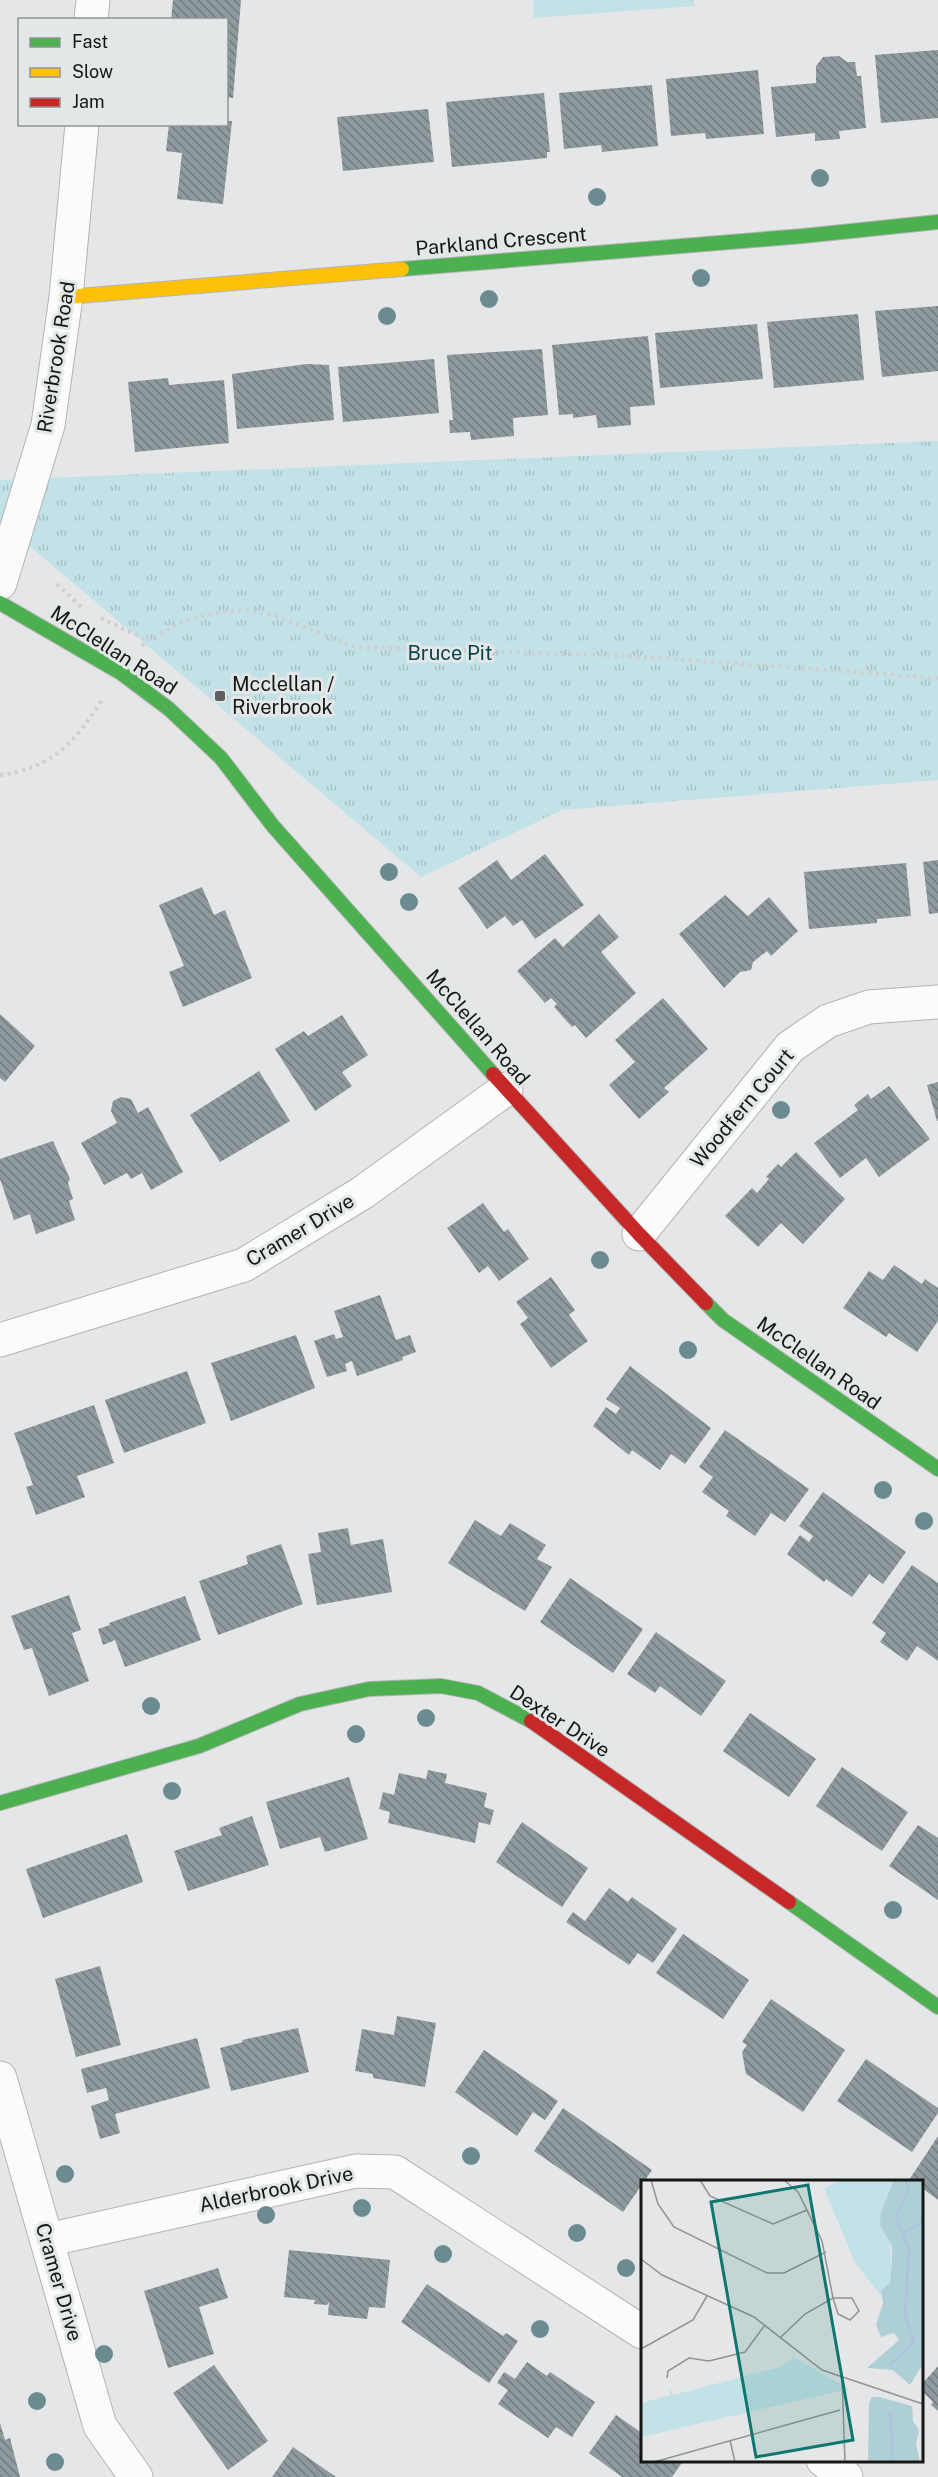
<svg xmlns="http://www.w3.org/2000/svg" width="938" height="2477" font-family="'Public Sans',sans-serif">
	<style>
		.grass { fill: url(#grass-tufts) }
		.pitch { fill: #c3e2e8 }
		.building { fill: url(#building-back-hatch) }
		.lines { fill: none; stroke-linecap: round; stroke-linejoin: round }
		.street-casing { stroke: #b2b4b4; stroke-width: 35 }
		.fast-casing { stroke: #b2b4b4; stroke-width: 16 }
		.slow-casing { stroke: #b2b4b4; stroke-width: 16 }
		.jam-casing { stroke: #b2b4b4; stroke-width: 16 }
		.path { stroke: #cecfcf; stroke-width: 4; stroke-dasharray: 3 4.5; stroke-linecap: butt }
		.street { stroke: #fbfbfb; stroke-width: 33 }
		.fast { stroke: #4caf50; stroke-width: 14 }
		.slow { stroke: #ffc107; stroke-width: 14 }
		.jam { stroke: #c62828; stroke-width: 14 }
		.tree { fill: #6c8b91 }
		.poi-dot { fill: #5d5f60; stroke: #e3e7e8; stroke-width: 2 }
		.labels { text-anchor: middle; stroke-width: 6; stroke-linejoin: round; paint-order: stroke }
		.street-label { font-size: 20px; fill: #151717; stroke: #e3e7e8 }
		.park-label { font-size: 20px; fill: #09414a; stroke: #e3e7e8 }
		.poi-label { font-size: 20px; fill: #151717; stroke: #e3e7e8; text-anchor: start }
		.inset-river { fill: none; stroke: #aec4de; stroke-width: 3 }
		.inset-road { fill: none; stroke: #919394; stroke-width: 1.5 }
		.view { fill: #0f766e; fill-opacity: 0.15; stroke: #0f766e; stroke-width: 3 }
		.inset-edge { fill: none; stroke: #151717; stroke-width: 3 }
	</style>
	<defs>
		<pattern id="grass-tufts" width="24" height="20" patternUnits="userSpaceOnUse" patternTransform="scale(1.5)"><rect width="24" height="20" fill="#c3e2e8"/><path d="M3 7l-1-3M5 7V3M7 7l1-3M15 17l-1-3M17 17v-4M19 17l1-3" fill="none" stroke="#a7c1c6"/></pattern>
		<pattern id="building-back-hatch" width="6" height="6" patternUnits="userSpaceOnUse" patternTransform="scale(1.5)"><rect width="6" height="6" fill="#8f9a9e"/><path d="M-1 5l2 2M0 0l6 6M5-1l2 2" fill="none" stroke="#747d80"/></pattern>
	</defs>
	<rect width="100%" height="100%" fill="#e4e6e7"/>
	<polygon class="grass" points="938,441 938,780 562,810 421,877 0,521 0,480"/>
	<polygon class="pitch" points="533,0 694,0 694,6 534,18"/>
	<g class="building">
		<polygon points="173,0 241,0 233,98 226,97 226,20 171,20"/>
		<polygon points="938,50 938,118 881,123 875,55"/>
		<polygon points="839,56 847,62 855,62 857,76 861,76 866,128 839,131 840,139 815,141 815,133 776,137 771,87 816,83 816,66 823,57"/>
		<polygon points="758,70 764,134 706,139 705,133 671,136 666,79"/>
		<polygon points="652,85 658,146 602,152 601,145 564,149 559,93"/>
		<polygon points="544,93 550,152 547,152 547,158 452,167 446,102"/>
		<polygon points="428,109 434,162 343,171 337,117"/>
		<polygon points="226,121 232,121 223,204 177,199 182,153 166,151 169,124 226,124"/>
		<polygon points="938,306 938,371 882,377 875,311"/>
		<polygon points="858,314 864,380 774,388 767,322"/>
		<polygon points="757,324 763,379 660,388 655,333"/>
		<polygon points="648,336 655,405 630,407 631,425 598,428 596,415 573,418 573,414 559,415 552,345"/>
		<polygon points="542,349 548,415 513,418 514,436 471,440 470,432 450,433 449,420 453,420 447,355"/>
		<polygon points="434,359 439,413 343,422 338,367"/>
		<polygon points="307,364 329,365 334,420 237,429 232,374"/>
		<polygon points="168,378 169,385 224,380 229,443 135,452 128,382"/>
		<polygon points="545,854 584,905 535,939 522,920 513,926 505,916 487,929 458,888 497,860 511,880"/>
		<polygon points="938,860 938,913 929,914 923,862"/>
		<polygon points="906,863 911,916 877,919 877,923 809,929 804,872"/>
		<polygon points="202,887 214,915 225,910 252,978 183,1007 169,972 184,966 159,905"/>
		<polygon points="725,895 748,916 769,897 798,931 771,956 767,951 753,962 751,970 740,972 724,988 679,934"/>
		<polygon points="599,914 619,937 601,952 636,993 586,1038 575,1025 572,1027 554,1007 557,1004 551,998 545,1003 517,971 555,938 563,947"/>
		<polygon points="663,998 708,1049 664,1088 669,1092 639,1119 609,1085 635,1062 615,1040"/>
		<polygon points="0,1014 35,1046 5,1082 0,1078"/>
		<polygon points="342,1015 368,1055 342,1072 352,1086 315,1111 275,1049 304,1031 308,1036"/>
		<polygon points="259,1071 290,1121 220,1162 190,1115"/>
		<polygon points="938,1082 938,1121 937,1121 927,1085"/>
		<polygon points="889,1086 930,1139 879,1177 866,1158 840,1178 814,1143 858,1110 854,1105 868,1094 871,1099"/>
		<polygon points="121,1097 131,1099 138,1113 148,1107 183,1172 151,1190 142,1173 131,1179 127,1173 104,1185 81,1143 117,1123 111,1111 113,1101"/>
		<polygon points="53,1141 70,1179 68,1183 73,1199 69,1201 75,1220 36,1234 30,1214 14,1220 0,1179 0,1159"/>
		<polygon points="796,1152 845,1199 803,1244 781,1223 758,1247 725,1216 752,1188 757,1193 769,1179 766,1177 778,1164 781,1167"/>
		<polygon points="483,1203 504,1232 508,1229 529,1259 499,1281 488,1266 479,1273 447,1228"/>
		<polygon points="894,1265 922,1284 925,1279 938,1288 938,1321 917,1352 889,1333 886,1337 843,1308 869,1271 883,1280"/>
		<polygon points="551,1277 575,1310 569,1315 588,1341 551,1368 520,1324 528,1318 516,1302"/>
		<polygon points="380,1295 396,1340 410,1335 416,1352 402,1357 403,1360 357,1376 352,1361 345,1364 347,1371 327,1377 314,1341 334,1334 336,1339 343,1337 334,1311"/>
		<polygon points="296,1335 315,1388 231,1421 211,1363"/>
		<polygon points="630,1366 711,1428 685,1464 671,1454 660,1470 632,1450 629,1455 593,1426 606,1407 616,1414 620,1408 606,1399"/>
		<polygon points="187,1371 206,1423 124,1453 105,1400"/>
		<polygon points="94,1405 114,1463 77,1476 85,1497 36,1515 26,1487 33,1485 14,1433"/>
		<polygon points="725,1430 809,1489 785,1522 771,1513 755,1536 726,1516 729,1511 702,1492 713,1477 699,1467"/>
		<polygon points="823,1492 906,1552 883,1584 869,1574 852,1597 826,1579 824,1582 787,1554 800,1535 809,1542 813,1536 799,1526"/>
		<polygon points="475,1520 501,1536 510,1523 546,1545 537,1559 552,1567 525,1611 448,1563"/>
		<polygon points="348,1528 351,1545 383,1539 392,1592 317,1605 308,1554 321,1552 318,1533"/>
		<polygon points="281,1544 303,1604 218,1635 199,1581 248,1564 246,1556"/>
		<polygon points="912,1565 938,1583 938,1661 917,1646 907,1661 880,1642 886,1633 872,1623"/>
		<polygon points="570,1578 643,1629 613,1673 540,1622"/>
		<polygon points="69,1595 81,1630 72,1633 89,1681 49,1696 32,1648 24,1650 11,1616"/>
		<polygon points="185,1596 201,1640 125,1667 115,1640 103,1645 98,1629 110,1625 109,1623"/>
		<polygon points="656,1632 726,1681 701,1716 660,1686 655,1693 627,1674"/>
		<polygon points="750,1713 816,1759 789,1797 723,1751"/>
		<polygon points="842,1767 908,1812 882,1851 816,1806"/>
		<polygon points="428,1770 447,1774 445,1783 487,1793 484,1807 494,1810 490,1825 479,1822 475,1843 388,1823 390,1812 379,1809 383,1792 394,1795 399,1773 426,1779"/>
		<polygon points="349,1777 368,1839 325,1852 320,1837 280,1849 266,1802"/>
		<polygon points="252,1816 269,1865 188,1891 174,1851 222,1835 219,1828"/>
		<polygon points="522,1822 588,1868 562,1907 496,1862"/>
		<polygon points="918,1825 938,1838 938,1900 889,1866"/>
		<polygon points="127,1834 143,1882 43,1918 26,1869"/>
		<polygon points="609,1888 628,1902 632,1897 677,1929 653,1963 638,1953 629,1965 566,1922 573,1912 585,1921"/>
		<polygon points="683,1934 749,1980 723,2019 656,1973"/>
		<polygon points="100,1966 121,2045 76,2057 55,1979"/>
		<polygon points="771,1999 845,2050 803,2112 746,2074 742,2052 747,2045 742,2042"/>
		<polygon points="397,2016 436,2023 425,2087 373,2078 373,2074 355,2071 362,2029 394,2035"/>
		<polygon points="298,2028 309,2072 231,2091 220,2048 243,2042 242,2040"/>
		<polygon points="197,2038 210,2088 115,2114 120,2133 100,2139 91,2106 109,2100 106,2088 87,2093 81,2069"/>
		<polygon points="484,2050 558,2101 545,2120 533,2112 517,2136 455,2092"/>
		<polygon points="866,2059 938,2108 938,2113 912,2152 837,2101"/>
		<polygon points="563,2108 652,2170 623,2212 534,2151"/>
		<polygon points="938,2136 938,2200 922,2188 922,2182 909,2180"/>
		<polygon points="289,2250 390,2260 385,2308 369,2307 367,2319 328,2315 329,2302 327,2305 314,2304 315,2300 284,2297"/>
		<polygon points="218,2268 228,2298 199,2307 214,2354 168,2368 144,2291"/>
		<polygon points="427,2284 503,2336 506,2333 518,2341 489,2383 401,2322"/>
		<polygon points="527,2362 547,2376 550,2372 595,2402 572,2437 556,2427 548,2438 498,2404 508,2390 497,2383 504,2372 515,2379"/>
		<polygon points="214,2365 268,2441 228,2470 173,2393"/>
		<polygon points="938,2366 938,2411 931,2405 933,2402 922,2391 922,2384"/>
		<polygon points="616,2415 642,2433 642,2460 683,2461 672,2477 622,2477 589,2453"/>
		<polygon points="0,2423 5,2440 10,2438 20,2477 0,2477"/>
		<polygon points="293,2447 336,2477 272,2477"/>
	</g>
	<g class="lines">
		<defs>
			<g id="street">
				<polyline points="91,20 93,0"/>
				<polyline points="0,583 48,425 66,297 82,124"/>
				<polyline points="639,1234 790,1047 828,1021 869,1007 938,1002"/>
				<polyline points="0,1340 244,1265 362,1193 506,1089"/>
				<polyline points="0,2078 100,2426 136,2477"/>
				<polyline points="47,2240 356,2171 395,2172 642,2332"/>
				<polyline points="823,2460 846,2477"/>
			</g>
			<g id="fast">
				<polyline points="402,269 803,236 938,222"/>
				<polyline points="0,603 121,673 169,709 221,758 273,826 493,1074"/>
				<polyline points="706,1303 723,1320 938,1469"/>
				<polyline points="0,1803 199,1746 300,1704 369,1689 441,1686 478,1693 531,1721"/>
				<polyline points="789,1902 938,2007"/>
			</g>
			<polyline id="slow" points="66,297 402,269"/>
			<g id="jam">
				<polyline points="493,1074 639,1234 706,1303"/>
				<polyline points="531,1721 789,1902"/>
			</g>
		</defs>
		<use href="#street" class="street-casing"/>
		<use href="#fast" class="fast-casing"/>
		<use href="#slow" class="slow-casing"/>
		<use href="#jam" class="jam-casing"/>
		<g class="path">
			<polyline points="57,584 81,607"/>
			<polyline points="101,618 146,640"/>
			<polyline points="142,646 146,640 182,622 213,613 245,610 277,616 355,647 631,656 938,678"/>
			<path d="M0,775C51,769 75,742 102,700"/>
		</g>
		<use href="#street" class="street"/>
		<use href="#fast" class="fast"/>
		<use href="#slow" class="slow"/>
		<use href="#jam" class="jam"/>
	</g>
	<g class="tree">
		<circle cx="820" cy="178" r="9"/>
		<circle cx="597" cy="197" r="9"/>
		<circle cx="701" cy="278" r="9"/>
		<circle cx="489" cy="299" r="9"/>
		<circle cx="387" cy="316" r="9"/>
		<circle cx="389" cy="872" r="9"/>
		<circle cx="409" cy="902" r="9"/>
		<circle cx="781" cy="1110" r="9"/>
		<circle cx="600" cy="1260" r="9"/>
		<circle cx="688" cy="1350" r="9"/>
		<circle cx="883" cy="1490" r="9"/>
		<circle cx="924" cy="1521" r="9"/>
		<circle cx="151" cy="1706" r="9"/>
		<circle cx="426" cy="1718" r="9"/>
		<circle cx="356" cy="1734" r="9"/>
		<circle cx="172" cy="1791" r="9"/>
		<circle cx="893" cy="1910" r="9"/>
		<circle cx="471" cy="2156" r="9"/>
		<circle cx="65" cy="2174" r="9"/>
		<circle cx="362" cy="2208" r="9"/>
		<circle cx="266" cy="2215" r="9"/>
		<circle cx="577" cy="2233" r="9"/>
		<circle cx="443" cy="2254" r="9"/>
		<circle cx="626" cy="2268" r="9"/>
		<circle cx="540" cy="2329" r="9"/>
		<circle cx="104" cy="2354" r="9"/>
		<circle cx="37" cy="2401" r="9"/>
		<circle cx="55" cy="2462" r="9"/>
	</g>
	<rect class="poi-dot" x="214" y="690" width="12" height="12" rx="3"/>
	<g class="labels">
		<g class="street-label">
			<text transform="translate(501 241) rotate(-5)" y="7">Parkland Crescent</text>
			<text transform="translate(56 357) rotate(-81)" y="7">Riverbrook Road</text>
			<text transform="translate(114 650) rotate(33)" y="7">McClellan Road</text>
			<text transform="translate(478 1027) rotate(49)" y="7">McClellan Road</text>
			<text transform="translate(742 1108) rotate(-50)" y="7">Woodfern Court</text>
			<text transform="translate(300 1230) rotate(-31)" y="7">Cramer Drive</text>
			<text transform="translate(819 1363) rotate(35)" y="7">McClellan Road</text>
			<text transform="translate(560 1721) rotate(33)" y="7">Dexter Drive</text>
			<text transform="translate(276 2189) rotate(-12)" y="7">Alderbrook Drive</text>
			<text transform="translate(59 2282) rotate(74)" y="7">Cramer Drive</text>
		</g>
		<g class="park-label">
			<text x="450" y="660">Bruce Pit</text>
		</g>
		<g class="poi-label">
			<text x="232" y="691">Mcclellan /<tspan x="232" dy="23">Riverbrook</tspan></text>
		</g>
	</g>
	<g transform="translate(641 2180)">
		<rect width="282" height="282" fill="#e4e6e7"/>
		<path d="M200,0H282V45L249,64L252,106L239,115L213,81L183,8ZM153,177L208,209L0,257V223L29,215L28,207L32,215L139,187Z" fill="#c3e2e8"/>
		<path d="M253,0H282V184L269,205L252,190L226,188L258,160L253,153L240,157L235,145L242,123L240,110L249,103L251,83V66L239,45L240,32ZM238,217L271,226L272,241L278,250L275,263L279,282H227L228,223L231,217Z" fill="#aecfd5"/>
		<path d="M217,12L232,44L216,51L226,54L230,63L217,68L196,22Z" fill="#c3e2e8"/>
		<path class="inset-river" d="M264,51L282,42M248,186L273,162L264,135L268,69L255,37L267,10L265,0M249,232L252,282"/>
		<path class="inset-road" d="M10,0L17,24L33,47L126,93H143L185,72M59,0L69,16L132,44L166,30M0,79L21,95L113,137L181,190L282,224M140,157L164,134L192,118H211L218,131L209,140L197,134L192,118L181,61L157,12L143,0M0,169L52,140L66,116M26,198L27,191L48,178L68,181L104,172L124,145M201,198L204,282M89,260L94,282M13,282L199,230"/>
		<path class="view" d="M167,5L212,260L115,277L70,22Z"/>
		<rect width="282" height="282" class="inset-edge"/>
	</g>
	<rect x="18" y="18" width="210" height="108" fill="#e3e7e8" stroke="#919494" stroke-width="1.5"/>
	<rect x="30" y="38" width="30" height="9" fill="#4caf50" stroke="#919494" stroke-width="1.5"/>
	<text x="72" y="48" font-size="18" fill="#151717">Fast</text>
	<rect x="30" y="68" width="30" height="9" fill="#ffc107" stroke="#919494" stroke-width="1.5"/>
	<text x="72" y="78" font-size="18" fill="#151717">Slow</text>
	<rect x="30" y="98" width="30" height="9" fill="#c62828" stroke="#919494" stroke-width="1.5"/>
	<text x="72" y="108" font-size="18" fill="#151717">Jam</text>
</svg>
